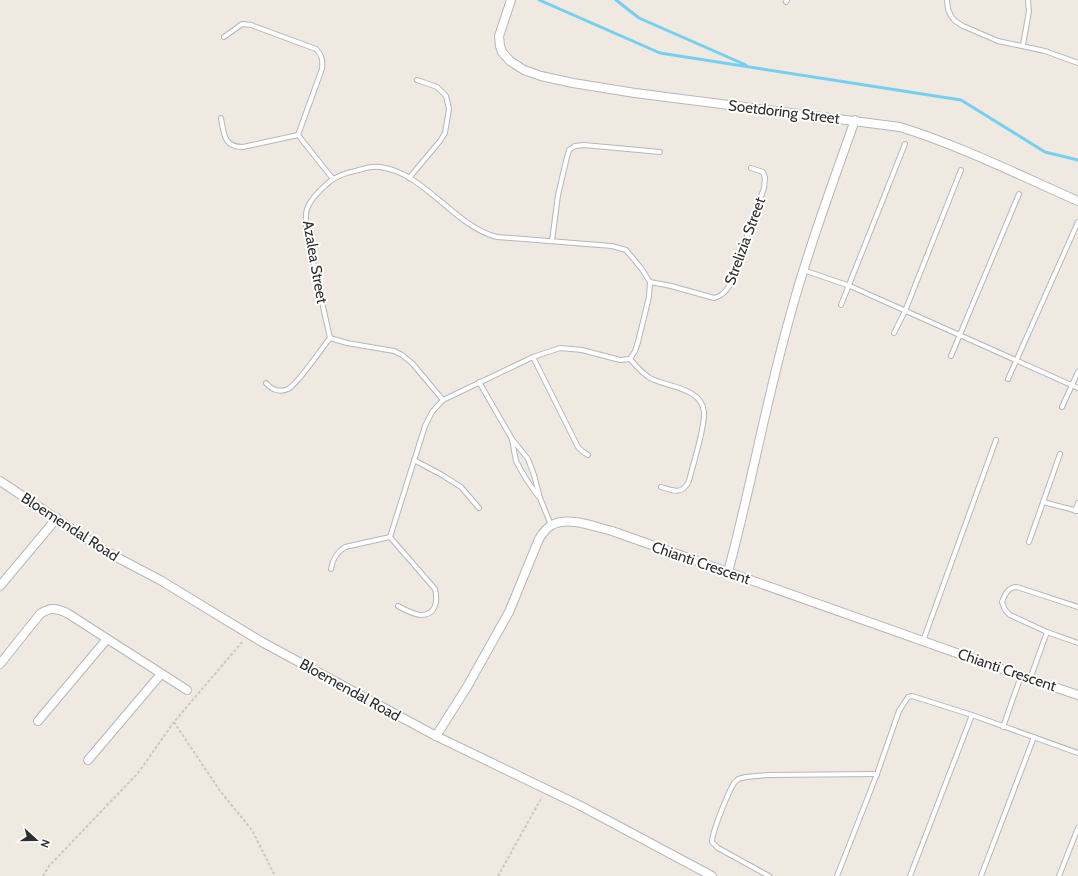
<svg xmlns="http://www.w3.org/2000/svg" width="1078" height="876" font-family="Cabin,sans-serif">
	<style>
		.lines { fill: none; stroke-linecap: round; stroke-linejoin: round }
		.stream { stroke: #75cff0; stroke-width: 3 }
		.service-casing { stroke: #b4b7c1; stroke-width: 6 }
		.minor-casing { stroke: #b4b7c1; stroke-width: 10 }
		.path { stroke: #c9c9c9; stroke-width: 2; stroke-dasharray: 3 2; stroke-linecap: butt }
		.service { stroke: #fff; stroke-width: 4 }
		.minor { stroke: #fff; stroke-width: 8 }
		.labels { text-anchor: middle; stroke-width: 4; stroke-linejoin: round; paint-order: stroke }
		.street-label { font-size: 15px; fill: #2e2e2e; stroke: #fff }
	</style>
	<rect width="100%" height="100%" fill="#efe9e1"/>
	<g class="lines">
		<g class="stream">
			<polyline points="539,0 660,53 961,100 1045,152 1078,160"/>
			<polyline points="616,0 639,18 746,65"/>
		</g>
		<defs>
			<g id="service">
				<polyline points="947,0 948,9 951,16 955,21 963,26 998,41 1045,51 1078,63"/>
				<polyline points="786,2 787,0"/>
				<path d="M224,37L242,24L251,25L316,49C322,55 323,60 322,69L298,135L333,179"/>
				<polyline points="1023,45 1029,11 1028,0"/>
				<path d="M221,118C224,135 224,147 243,147L298,135"/>
				<polyline points="409,178 440,141 445,133 449,109 446,96 437,87 417,80"/>
				<polyline points="552,241 558,195 567,157 569,150 575,146 584,145 660,152"/>
				<polyline points="803,270 850,286 1078,388"/>
				<path d="M650,282L671,286L714,298C722,296 725,292 730,285L764,188L765,178L763,172L751,168"/>
				<polyline points="841,305 905,144"/>
				<polyline points="894,333 905,311 961,170"/>
				<path d="M330,338L306,230C306,223 305,216 307,209C310,200 321,189 328,183C337,175 347,173 359,170C365,168 373,166 380,167C424,172 455,227 497,237L612,246L626,250L641,268L650,282L649,297L638,342L635,351L630,359"/>
				<polyline points="330,338 347,343 394,351 402,355 412,363 443,400"/>
				<polyline points="951,356 1019,194"/>
				<polyline points="533,357 578,447 582,451 588,455"/>
				<path d="M630,359C636,366 642,373 650,378C666,387 702,387 704,412C705,429 693,463 689,481C682,495 674,491 661,487"/>
				<polyline points="1008,379 1078,222"/>
				<polyline points="479,382 512,439 528,459 534,475 540,498 551,525"/>
				<path d="M266,383C271,389 279,393 288,389C299,383 321,349 330,338"/>
				<polyline points="1062,407 1078,372"/>
				<polyline points="512,440 516,461 526,479 538,496"/>
				<polyline points="414,460 442,475 461,487 479,508"/>
				<polyline points="1043,502 1078,511"/>
				<polyline points="1075,511 1078,503"/>
				<polyline points="390,537 425,426 432,412 443,400 533,357 560,348 582,350 620,360 630,359"/>
				<path d="M390,537L435,589C438,601 436,615 421,615C414,615 404,609 398,606"/>
				<polyline points="1029,542 1060,454"/>
				<path d="M331,569C333,558 337,552 345,547L390,537"/>
				<path d="M1078,607L1017,587C1008,587 1005,594 1002,602L1005,610L1010,615L1047,632L1078,643"/>
				<polyline points="923,641 996,440"/>
				<polyline points="1030,679 1047,632"/>
				<polyline points="1003,727 1021,676"/>
				<path d="M769,876L718,848L712,842C712,832 728,793 734,783L738,779L746,777L768,775L877,774"/>
				<polyline points="837,876 877,774 899,711 908,697 912,696 972,715 1078,753"/>
				<polyline points="910,876 972,715"/>
				<polyline points="981,876 1034,737"/>
				<polyline points="1059,876 1078,828"/>
			</g>
			<g id="minor">
				<path d="M511,0L499,36L500,46L502,52L510,61L524,70L541,76L573,83L635,93L900,127C961,146 1019,175 1078,201"/>
				<polyline points="0,481 105,551 160,580 262,642 436,736 579,805 712,876"/>
				<path d="M728,572C751,487 766,401 790,316C808,250 832,185 855,120"/>
				<polyline points="0,586 57,518"/>
				<path d="M0,664L40,614C50,607 56,608 67,613L187,690"/>
				<polyline points="38,721 107,639"/>
				<path d="M436,736L467,687L509,612L539,539C542,534 546,528 552,525C568,516 595,527 612,531L1030,679L1078,695"/>
				<polyline points="88,760 161,674"/>
			</g>
		</defs>
		<use href="#service" class="service-casing"/>
		<use href="#minor" class="minor-casing"/>
		<g class="path">
			<polyline points="174,722 220,791 252,830 275,876"/>
			<polyline points="43,876 49,866 138,773 174,722 243,641"/>
			<polyline points="498,876 542,797"/>
		</g>
		<use href="#service" class="service"/>
		<use href="#minor" class="minor"/>
	</g>
	<g class="labels">
		<g class="street-label">
			<text transform="translate(784 112) rotate(7)" y="5">Soetdoring Street</text>
			<text transform="translate(745 241) rotate(-70)" y="5">Strelizia Street</text>
			<text transform="translate(315 262) rotate(80)" y="5">Azalea Street</text>
			<text transform="translate(70 527) rotate(33)" y="5">Bloemendal Road</text>
			<text transform="translate(701 563) rotate(19)" y="5">Chianti Crescent</text>
			<text transform="translate(1007 670) rotate(19)" y="5">Chianti Crescent</text>
			<text transform="translate(350 690) rotate(29)" y="5">Bloemendal Road</text>
		</g>
	</g>
	<g transform="translate(36 840) rotate(111)" stroke="#ffffff" stroke-width="3" paint-order="stroke">
	<path d="M0-3L7 15L0 10L-7 15Z" fill="#2e2e2e"/>
	<text y="-6" font-size="11" font-weight="bold" text-anchor="middle" fill="#2e2e2e">N</text>
	</g>
</svg>
